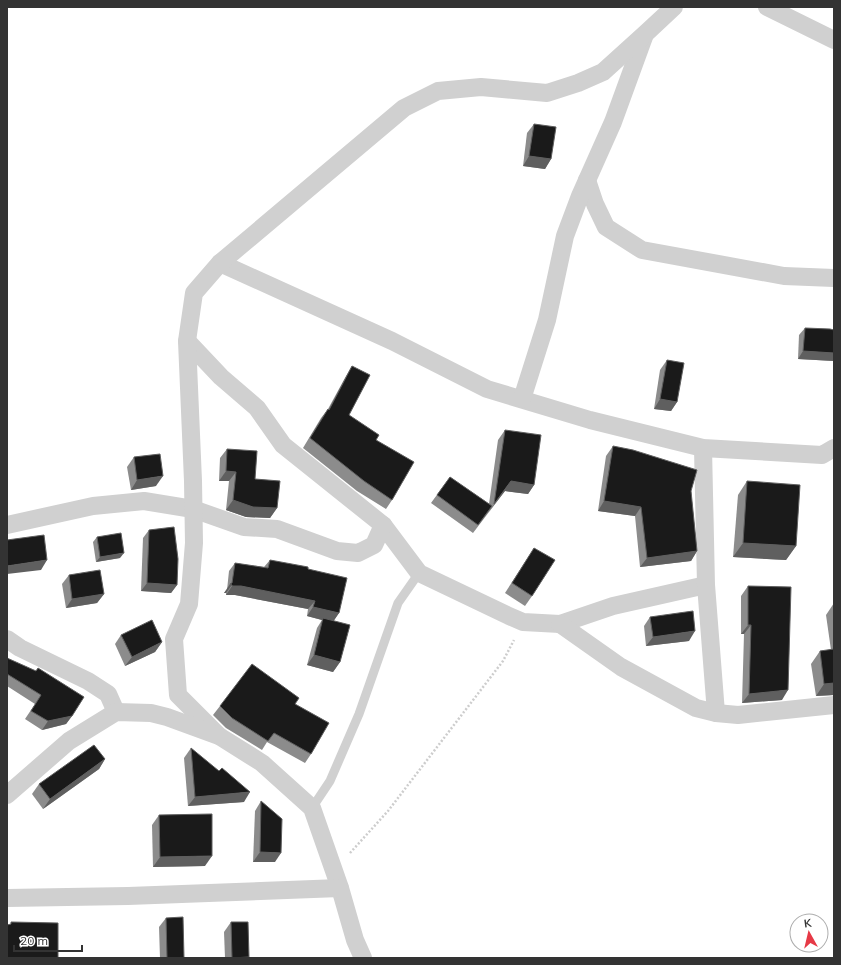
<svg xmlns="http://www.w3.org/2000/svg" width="841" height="965" font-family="Mulish,sans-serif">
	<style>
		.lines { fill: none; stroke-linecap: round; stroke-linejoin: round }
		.path { stroke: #cdcdcd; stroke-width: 2.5; stroke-dasharray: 2 2; stroke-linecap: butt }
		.lane { stroke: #d0d0d0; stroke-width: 9 }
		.street { stroke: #d0d0d0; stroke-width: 18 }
		.wall { fill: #8c8c8c }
		.shaded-wall { fill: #5f5f5f }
		.building { fill: #1a1a1a; stroke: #5f5f5f }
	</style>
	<rect width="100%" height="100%" fill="#fff"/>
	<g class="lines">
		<polyline class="path" points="350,853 388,811 503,661 514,640"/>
		<polyline class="lane" points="312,808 330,781 359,714 398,603 419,573"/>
		<g class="street">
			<polyline points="767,7 834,40"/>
			<polyline points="587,180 595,204 606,227 642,250 784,276 834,278"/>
			<polyline points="220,263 392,341 487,389 590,420 703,448 822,455 834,448"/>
			<polyline points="187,341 221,377 257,408 283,445 383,525 419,573 509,616 523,622 560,624 613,606 706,585"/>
			<polyline points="522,399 547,320 565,236 580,196 613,122 644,37"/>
			<polyline points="703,448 706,585 716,713"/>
			<polyline points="7,525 93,506 144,501 193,509 244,527 277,529 337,551 358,553 374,545 383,525"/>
			<polyline points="560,624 621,667 696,708 716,713 738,715 834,705"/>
			<polyline points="7,639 20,648 88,681 108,694 116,712"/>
			<polyline points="219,736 178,695 174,639 189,604 194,543 193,481 187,341 194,293 220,263 404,108 438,91 481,87 547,93 578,83 603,72 645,34 674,7"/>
			<polyline points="7,795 69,741 116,712 151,713 167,717 219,736 262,763 312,808 340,888 355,940 363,958"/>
			<polyline points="7,898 128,896 340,888"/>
		</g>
	</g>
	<g class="wall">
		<polygon points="534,124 551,159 545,169 523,166 527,133"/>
		<polygon points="805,328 834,330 834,361 798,359 799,335"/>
		<polygon points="667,360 677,402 671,411 654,409 660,370"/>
		<polygon points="352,366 349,415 376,440 392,500 386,509 357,491 303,448 321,418 328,409 346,376"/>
		<polygon points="505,430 534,485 528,494 505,491 473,533 431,503 450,477 489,504 498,440"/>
		<polygon points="613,446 691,491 697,551 691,561 640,567 635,516 598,511 606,456"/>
		<polygon points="227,449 255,479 277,508 270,518 246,517 226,510 229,481 219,481 220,458"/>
		<polygon points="134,457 156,486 131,490 127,467"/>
		<polygon points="747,481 796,546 786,560 733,557 738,495"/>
		<polygon points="149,530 177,585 171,593 141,591 143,538"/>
		<polygon points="97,537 120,558 96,562 93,542"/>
		<polygon points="534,548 532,596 525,606 505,593"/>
		<polygon points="270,560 308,569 339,613 333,621 340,662 333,672 307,665 317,628 322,620 307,616 308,609 235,595 226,595 226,593 224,593 227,590 229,571 235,563 264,567"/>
		<polygon points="69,575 104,594 97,603 66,608 62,584"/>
		<polygon points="748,586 782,700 742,703 744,634 741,634 741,596"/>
		<polygon points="834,603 834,695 816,696 811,664 820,651 831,650 826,615"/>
		<polygon points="650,617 689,641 646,646 644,626"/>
		<polygon points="121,635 162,642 155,652 125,666 115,644"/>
		<polygon points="7,658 72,716 66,724 42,730 25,719 35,704 7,686"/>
		<polygon points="295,704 311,754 305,763 267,742 262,750 226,728 213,715 220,706"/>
		<polygon points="191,748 244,802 188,806 184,758"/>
		<polygon points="105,759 99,769 43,809 32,794 39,784"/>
		<polygon points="261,801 275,862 253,862 255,811"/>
		<polygon points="159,815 205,866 153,867 152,825"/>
		<polygon points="166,918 184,958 160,958 159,927"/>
		<polygon points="231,922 249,958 225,958 224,932"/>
	</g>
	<g class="shaded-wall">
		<polygon points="529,156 551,159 545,169 523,166"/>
		<polygon points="803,351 834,353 834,361 798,359"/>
		<polygon points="660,399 677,402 671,411 654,409"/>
		<polygon points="226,471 236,472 229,481 219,481"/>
		<polygon points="163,476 156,486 131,490 137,480"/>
		<polygon points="511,481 534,485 528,494 505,491 488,513"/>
		<polygon points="233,500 277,508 270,518 246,517 226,510"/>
		<polygon points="604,501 641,507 635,516 598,511"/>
		<polygon points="743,543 796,546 786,560 733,557"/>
		<polygon points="697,551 691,561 640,567 647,558"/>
		<polygon points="124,553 120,558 96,562 100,557"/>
		<polygon points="47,560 41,570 7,574 7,566"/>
		<polygon points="147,583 177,585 171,593 141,591"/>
		<polygon points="230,584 232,585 226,593 224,593"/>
		<polygon points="232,586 241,586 315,601 308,609 235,595 226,595"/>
		<polygon points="104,594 97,603 66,608 72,599"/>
		<polygon points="313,607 339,613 333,622 323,618 322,620 307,616"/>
		<polygon points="748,625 751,625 744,634 741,634"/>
		<polygon points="695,631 689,641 646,646 653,637"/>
		<polygon points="162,642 155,652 125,666 132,657"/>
		<polygon points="314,655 340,662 333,672 307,665"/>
		<polygon points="834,683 834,695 816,696 824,684"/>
		<polygon points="788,690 782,700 742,703 749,694"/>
		<polygon points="72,716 66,724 42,730 48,721"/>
		<polygon points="105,759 99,769 43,809 50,799"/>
		<polygon points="250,792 244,802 188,806 195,797"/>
		<polygon points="260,852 281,853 275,862 253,862"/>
		<polygon points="212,856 205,866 153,867 160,857"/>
		<polygon points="249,957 249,958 232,958"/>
	</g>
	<g class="building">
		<polygon points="534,124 556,127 551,159 529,156"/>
		<polygon points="805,328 830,329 834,330 834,353 803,351"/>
		<polygon points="667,360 684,363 677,402 660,399"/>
		<polygon points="352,366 370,375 349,415 379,435 376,440 414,462 392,500 364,481 310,438 328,409 329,410"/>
		<polygon points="505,430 541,435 534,485 511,481 494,504"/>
		<polygon points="613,446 633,450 697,470 691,491 697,551 647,558 641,507 604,501"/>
		<polygon points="227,449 257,451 255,479 280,481 277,508 253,507 233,500 236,472 226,471"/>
		<polygon points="160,454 163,476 137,480 134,457"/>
		<polygon points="450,477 492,506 478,525 437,495"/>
		<polygon points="747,481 800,485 796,546 743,543"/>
		<polygon points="174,527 178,559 177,585 147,583 149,530"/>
		<polygon points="121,533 124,553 100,557 97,537"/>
		<polygon points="44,535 47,560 7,566 7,540"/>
		<polygon points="534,548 555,560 532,596 512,583"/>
		<polygon points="270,560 308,567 308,569 347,578 339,613 313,607 315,601 241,586 232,586 232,585 230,584 232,583 235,563 268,568"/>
		<polygon points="100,570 104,594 72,599 69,575"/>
		<polygon points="748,586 791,587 788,690 749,694 751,625 748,625"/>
		<polygon points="693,611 695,631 653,637 650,617"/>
		<polygon points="323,618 350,625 340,662 314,655"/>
		<polygon points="152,620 162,642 132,657 121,635"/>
		<polygon points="834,649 834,683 824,684 820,651"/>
		<polygon points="7,658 36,671 38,668 84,697 72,716 48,721 31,711 41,695 7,674"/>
		<polygon points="252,664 299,698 295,704 329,723 311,754 274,733 268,741 232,718 220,706"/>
		<polygon points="94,745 105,759 50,799 39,784"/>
		<polygon points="191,748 219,771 222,768 250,792 195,797"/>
		<polygon points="261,801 282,819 281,853 260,852"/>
		<polygon points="212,814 212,856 160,857 159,815"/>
		<polygon points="183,917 184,958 167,958 166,918"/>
		<polygon points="11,922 58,923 58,958 7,958 7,925 11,924"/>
		<polygon points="231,922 248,922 249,957 232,958"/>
	</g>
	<rect width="841" height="965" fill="none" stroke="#333333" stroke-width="16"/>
	<g transform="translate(809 933) rotate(352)"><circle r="19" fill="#ffffff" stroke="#adadad"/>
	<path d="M0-3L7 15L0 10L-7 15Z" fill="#e63946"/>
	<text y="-6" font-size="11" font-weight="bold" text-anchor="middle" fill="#333333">K</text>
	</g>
	<path d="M14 945v6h68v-6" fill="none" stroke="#333333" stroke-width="2"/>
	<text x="20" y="945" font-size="12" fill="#333333" stroke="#ffffff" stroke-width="3" paint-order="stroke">20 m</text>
</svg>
